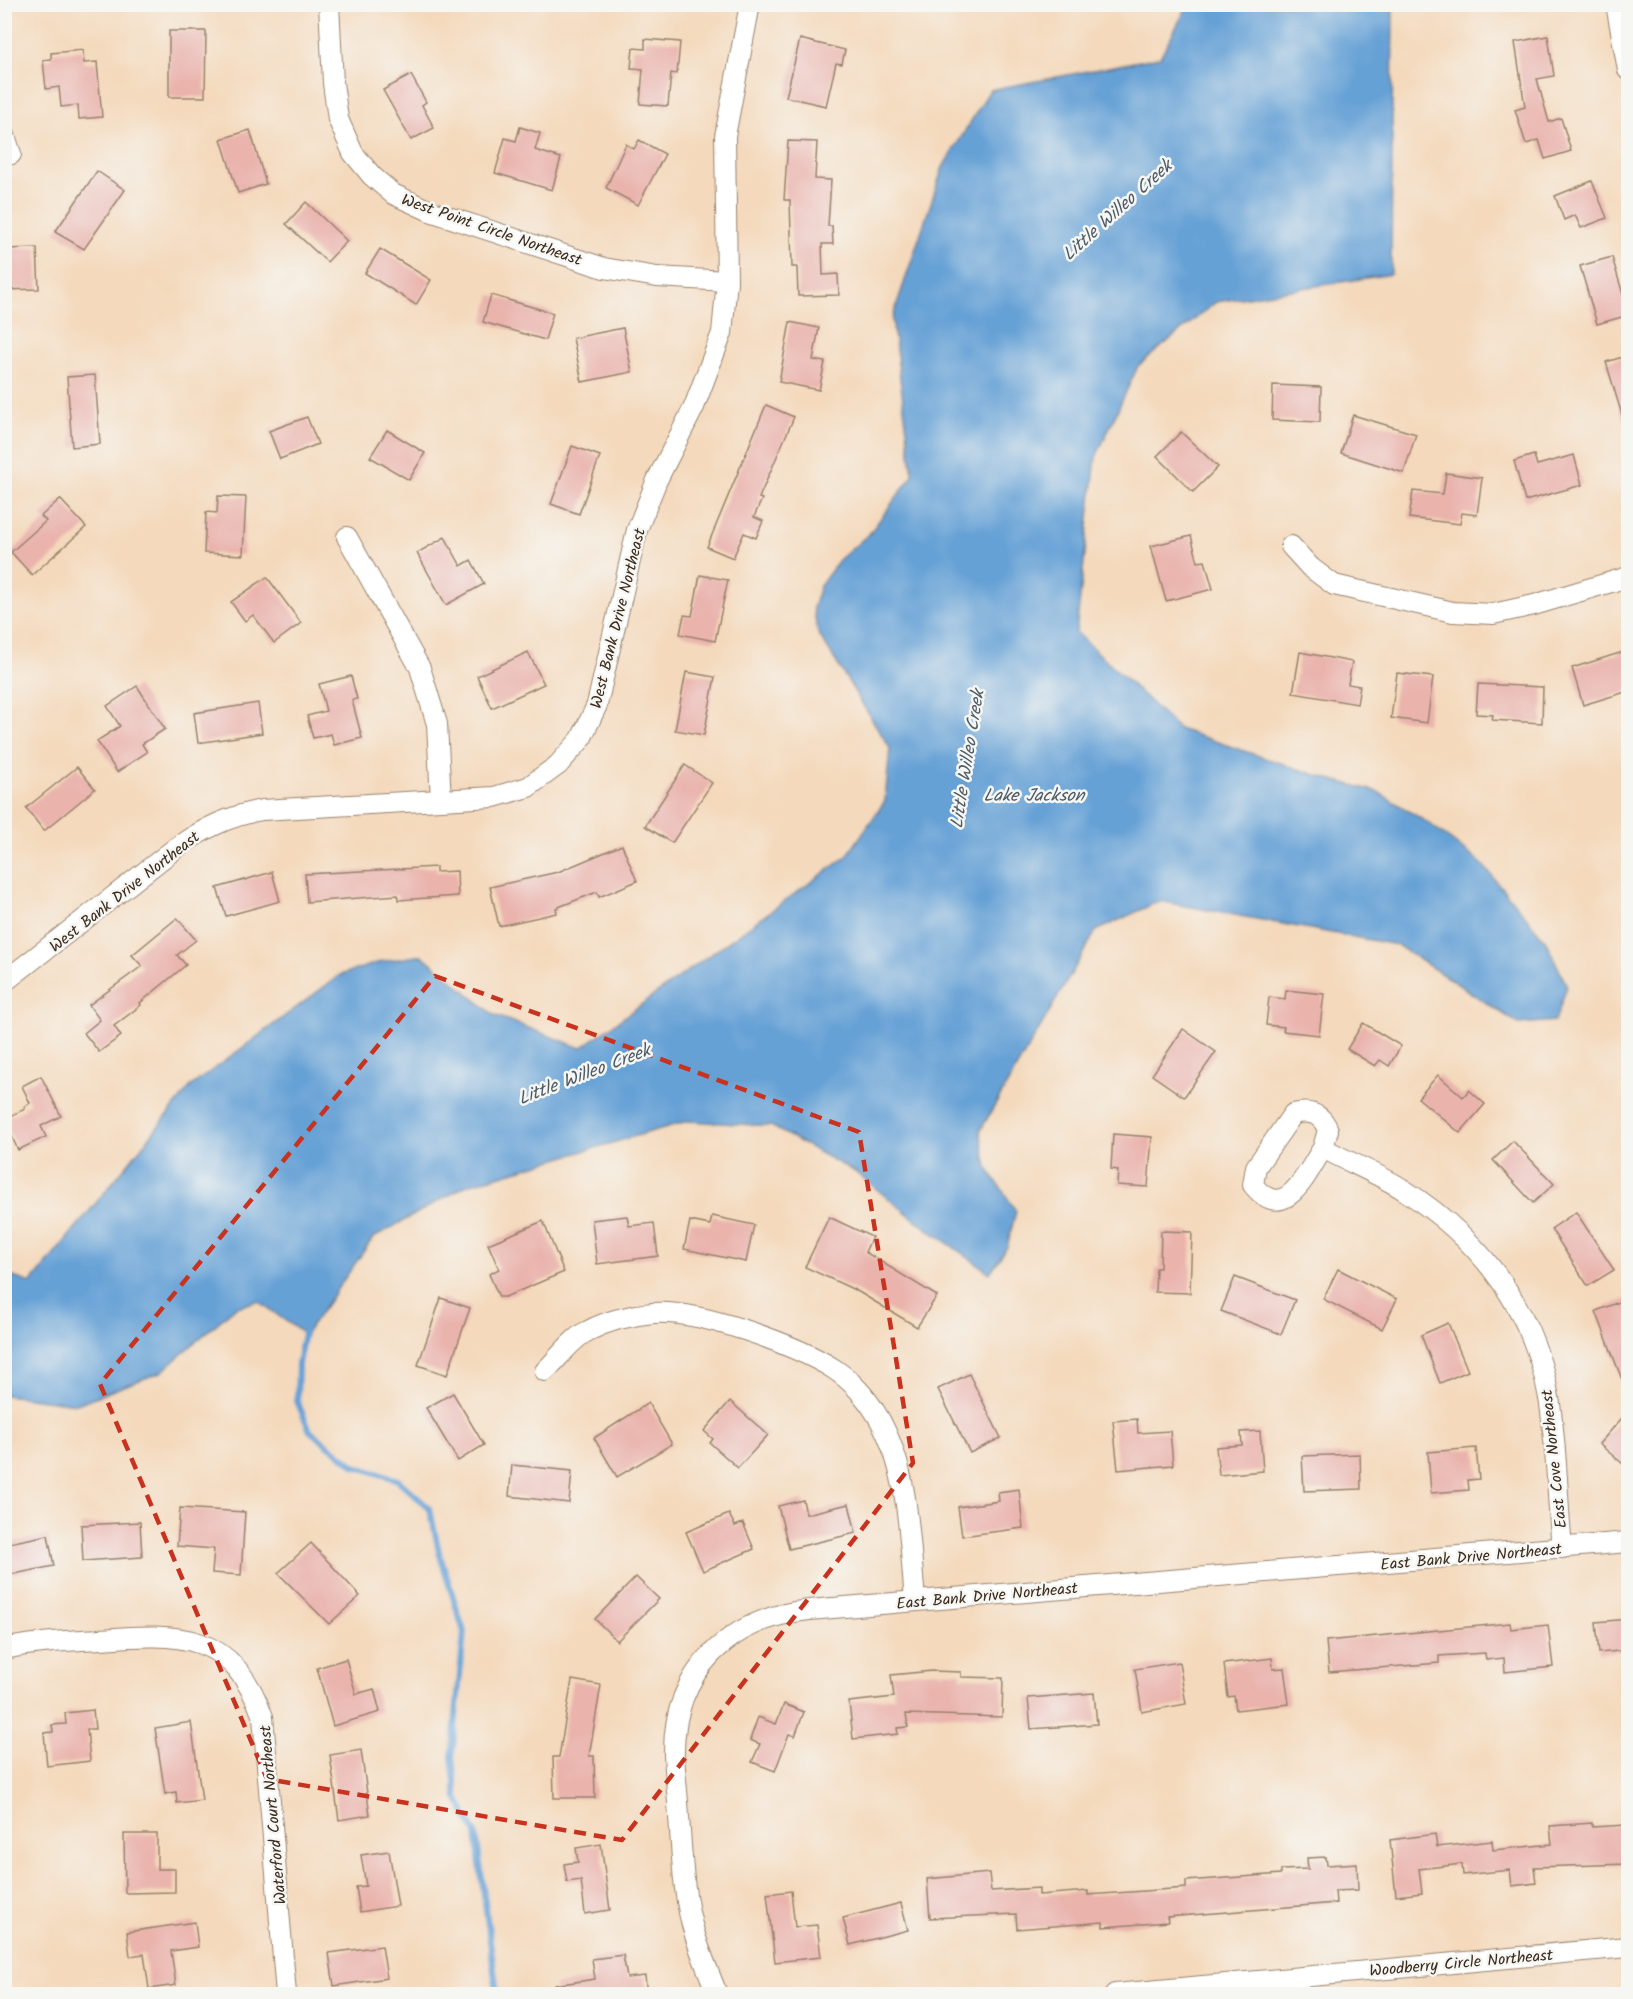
<svg xmlns="http://www.w3.org/2000/svg" width="1633" height="1999" font-family="Kalam,sans-serif">
	<style>
		.water { fill: #66a1d6; stroke: #50667a; stroke-width: 1.5 }
		.lines { fill: none; stroke-linecap: round; stroke-linejoin: round }
		.stream { stroke: #66a1d6; stroke-width: 6 }
		.building { fill: #eab4ad }
		.minor-casing { stroke: #98826d; stroke-width: 22 }
		.minor { stroke: #fff; stroke-width: 20 }
		.marked { fill: none; stroke: #c8321e; stroke-width: 4.5; stroke-dasharray: 12 8; stroke-linejoin: round }
		.labels { text-anchor: middle; stroke-width: 5; stroke-linejoin: round; paint-order: stroke }
		.street-label { font-size: 16px; fill: #3b2a1e; stroke: #f6f6f2 }
		.water-label { font-size: 18px; font-style: italic; fill: #4c5a68; stroke: #f6f6f2 }
	</style>
	<rect width="100%" height="100%" fill="#f6f6f2"/>
	<filter id="ink" filterUnits="userSpaceOnUse"><feTurbulence type="fractalNoise" baseFrequency=".0167" numOctaves="2"/><feDisplacementMap in="SourceGraphic" scale="12" xChannelSelector="R" yChannelSelector="G"/><feConvolveMatrix kernelMatrix="1 2 1 2 8 2 1 2 1" color-interpolation-filters="sRGB"/></filter>
	<filter id="wash" filterUnits="userSpaceOnUse"><feTurbulence type="fractalNoise" baseFrequency=".008" numOctaves="4" result="noise"/><feDisplacementMap in="SourceGraphic" scale="24" xChannelSelector="R" yChannelSelector="G"/><feGaussianBlur stdDeviation="1.35" result="paint"/><feColorMatrix in="noise" values="0 0 0 0 0 0 0 0 0 0 0 0 0 0 0 0 0 1.4 0 .05"/><feComposite in="paint" operator="in"/></filter>
	<g filter="url(#wash)">
		<rect width="100%" height="100%" fill="#f4d9bc"/>
		<polygon class="water" points="1188,5 1393,5 1391,274 1216,302 1138,366 1096,457 1076,632 1179,729 1322,777 1378,792 1430,824 1482,864 1545,940 1567,986 1555,1021 1519,1024 1397,945 1159,901 1096,931 980,1131 987,1167 1016,1211 1007,1247 990,1273 922,1225 855,1172 771,1126 688,1121 467,1185 373,1238 305,1335 258,1301 236,1307 161,1372 77,1404 5,1395 5,1274 31,1283 191,1086 340,975 380,962 422,955 494,1015 581,1048 847,856 885,801 890,748 818,633 813,608 820,586 839,560 870,533 913,475 892,319 943,167 990,90 1160,57"/>
		<g class="lines">
			<polyline class="stream" points="305,1328 298,1364 297,1401 310,1431 355,1466 398,1480 430,1509 439,1552 464,1632 452,1757 457,1798 476,1834 497,1994"/>
		</g>
		<g id="blocks">
			<g class="building">
				<polygon points="169,31 206,31 205,97 169,97"/>
				<polygon points="1548,36 1554,76 1537,79 1549,122 1561,118 1571,151 1545,159 1539,140 1526,144 1515,110 1525,107 1515,42"/>
				<polygon points="645,39 680,42 677,74 671,73 668,106 640,104 643,69 631,68 633,48 645,49"/>
				<polygon points="800,39 845,50 842,64 836,63 826,106 786,97"/>
				<polygon points="83,50 84,63 97,62 102,117 79,119 78,105 61,107 59,87 46,89 43,60 51,59 51,53"/>
				<polygon points="411,75 426,102 422,105 434,128 411,140 383,90"/>
				<polygon points="520,127 540,133 535,150 561,158 552,190 495,173 505,138 516,141"/>
				<polygon points="250,130 266,184 238,193 221,139"/>
				<polygon points="639,140 665,154 638,205 606,188 626,144 634,149"/>
				<polygon points="788,141 817,142 815,179 831,180 828,226 832,226 833,244 822,244 823,275 838,274 839,295 798,296 797,267 792,267 790,200 784,200"/>
				<polygon points="97,171 125,190 84,249 55,232"/>
				<polygon points="1592,181 1607,218 1581,228 1575,215 1564,220 1555,196"/>
				<polygon points="306,202 347,241 327,262 286,224"/>
				<polygon points="37,248 39,289 4,290 4,249"/>
				<polygon points="380,249 431,280 416,305 365,273"/>
				<polygon points="1612,257 1629,315 1597,324 1580,266"/>
				<polygon points="491,295 553,313 545,340 483,322"/>
				<polygon points="790,322 819,328 813,360 825,362 819,390 779,382"/>
				<polygon points="623,328 632,372 582,382 573,338"/>
				<polygon points="1629,355 1629,421 1624,422 1606,362"/>
				<polygon points="95,375 100,444 72,447 67,377"/>
				<polygon points="1273,385 1321,387 1320,422 1272,420"/>
				<polygon points="766,405 794,417 759,498 762,499 754,517 763,521 756,538 744,533 733,558 707,547"/>
				<polygon points="1353,415 1416,434 1404,473 1341,453"/>
				<polygon points="307,417 318,444 280,459 269,431"/>
				<polygon points="387,430 425,453 409,480 370,457"/>
				<polygon points="1181,432 1218,467 1193,492 1157,456"/>
				<polygon points="572,446 600,456 579,514 551,504"/>
				<polygon points="1534,455 1537,465 1574,455 1582,485 1525,501 1514,461"/>
				<polygon points="1446,473 1482,478 1477,515 1462,513 1460,524 1409,518 1413,491 1443,494"/>
				<polygon points="218,496 246,497 243,555 204,553 206,512 217,513"/>
				<polygon points="60,499 86,527 32,575 11,552 46,521 41,516"/>
				<polygon points="1191,536 1198,562 1205,561 1213,589 1166,601 1151,546"/>
				<polygon points="445,537 461,566 471,560 484,584 446,605 417,553"/>
				<polygon points="700,575 728,580 715,641 680,634 684,615 692,616"/>
				<polygon points="267,577 301,623 274,643 253,615 245,621 231,602"/>
				<polygon points="1629,650 1629,691 1583,705 1572,668"/>
				<polygon points="528,652 544,684 492,708 477,676"/>
				<polygon points="1300,652 1352,662 1348,684 1360,686 1357,704 1293,693"/>
				<polygon points="686,672 715,677 704,735 675,730"/>
				<polygon points="1397,673 1433,677 1427,723 1391,718"/>
				<polygon points="351,676 357,699 352,700 362,738 334,745 331,734 313,738 307,716 326,711 319,684"/>
				<polygon points="1478,684 1543,687 1542,723 1492,720 1493,715 1476,714"/>
				<polygon points="137,686 165,729 142,744 147,752 117,772 97,741 120,726 107,706"/>
				<polygon points="258,703 262,733 198,743 194,713"/>
				<polygon points="685,765 712,783 672,843 645,826"/>
				<polygon points="77,767 95,789 44,831 26,808"/>
				<polygon points="622,845 637,881 599,897 597,892 556,908 557,913 499,926 490,887 558,872"/>
				<polygon points="436,867 436,872 457,871 458,896 398,900 398,895 307,902 305,874"/>
				<polygon points="272,872 280,901 226,916 217,888"/>
				<polygon points="177,918 196,940 177,955 186,965 140,1003 141,1005 114,1026 121,1036 99,1052 84,1033 100,1020 89,1005 142,966 132,955"/>
				<polygon points="1286,990 1324,994 1319,1035 1283,1031 1284,1027 1266,1025 1269,997 1285,999"/>
				<polygon points="1363,1023 1401,1046 1389,1066 1380,1060 1375,1066 1347,1049"/>
				<polygon points="1183,1029 1216,1052 1184,1097 1152,1075"/>
				<polygon points="1438,1075 1463,1097 1469,1090 1485,1104 1460,1133 1418,1098"/>
				<polygon points="41,1076 61,1116 41,1126 46,1137 18,1150 4,1119 25,1109 24,1107 30,1103 22,1086"/>
				<polygon points="1113,1134 1152,1137 1148,1187 1117,1185 1118,1170 1111,1169"/>
				<polygon points="1513,1141 1554,1184 1533,1203 1493,1160"/>
				<polygon points="1576,1212 1614,1270 1588,1286 1551,1229"/>
				<polygon points="627,1216 629,1226 654,1223 658,1256 597,1264 592,1220"/>
				<polygon points="712,1216 754,1225 746,1262 684,1249 690,1221 710,1225"/>
				<polygon points="829,1217 872,1237 865,1252 937,1296 917,1327 857,1291 805,1267"/>
				<polygon points="543,1221 564,1272 505,1297 499,1297 489,1274 499,1269 488,1244"/>
				<polygon points="1161,1231 1192,1232 1190,1293 1155,1292 1156,1268 1160,1268"/>
				<polygon points="1338,1269 1397,1299 1382,1329 1323,1299"/>
				<polygon points="1235,1277 1295,1300 1281,1334 1221,1311"/>
				<polygon points="441,1298 470,1308 447,1375 418,1365"/>
				<polygon points="1629,1298 1629,1392 1627,1393 1596,1311"/>
				<polygon points="1448,1323 1468,1371 1440,1383 1421,1335"/>
				<polygon points="969,1374 1001,1438 970,1453 938,1389"/>
				<polygon points="453,1393 484,1445 458,1461 426,1408"/>
				<polygon points="730,1401 768,1435 738,1468 710,1443 713,1439 704,1431"/>
				<polygon points="648,1403 672,1444 617,1477 594,1438"/>
				<polygon points="1629,1410 1629,1469 1599,1444"/>
				<polygon points="1137,1419 1138,1433 1170,1431 1173,1465 1118,1470 1113,1421"/>
				<polygon points="1260,1431 1263,1471 1219,1475 1216,1447 1242,1445 1241,1432"/>
				<polygon points="1476,1448 1479,1479 1468,1480 1469,1490 1431,1493 1428,1452"/>
				<polygon points="1360,1454 1361,1489 1304,1491 1302,1456"/>
				<polygon points="512,1465 572,1471 569,1503 509,1496"/>
				<polygon points="1019,1489 1023,1528 962,1536 958,1507 999,1501 998,1492"/>
				<polygon points="803,1500 806,1514 849,1504 856,1533 789,1549 778,1506"/>
				<polygon points="180,1508 245,1512 241,1575 212,1573 214,1549 177,1546"/>
				<polygon points="729,1514 735,1526 743,1523 754,1549 703,1571 686,1532"/>
				<polygon points="140,1522 142,1557 83,1561 81,1525"/>
				<polygon points="48,1535 54,1566 4,1576 4,1544"/>
				<polygon points="311,1543 360,1596 329,1624 278,1573"/>
				<polygon points="636,1577 659,1599 617,1641 595,1619"/>
				<polygon points="1629,1619 1629,1650 1599,1653 1596,1622"/>
				<polygon points="1510,1623 1511,1629 1548,1625 1553,1667 1505,1672 1504,1658 1486,1660 1485,1653 1439,1656 1439,1663 1329,1672 1326,1641"/>
				<polygon points="1272,1658 1273,1669 1284,1668 1289,1704 1236,1710 1234,1696 1228,1697 1224,1664"/>
				<polygon points="346,1659 356,1694 374,1689 380,1712 333,1726 317,1668"/>
				<polygon points="1179,1662 1186,1704 1142,1712 1135,1669"/>
				<polygon points="932,1671 961,1672 961,1677 1003,1678 1002,1717 906,1714 908,1727 897,1728 898,1734 853,1739 849,1702 894,1697 891,1675"/>
				<polygon points="572,1680 601,1685 589,1756 594,1756 595,1798 554,1798 553,1757 559,1757"/>
				<polygon points="1094,1693 1097,1724 1031,1729 1028,1698"/>
				<polygon points="784,1704 804,1712 795,1736 789,1734 775,1771 752,1762 760,1744 750,1740 758,1717 776,1724"/>
				<polygon points="93,1710 95,1729 87,1729 90,1761 47,1766 44,1733 53,1732 52,1725 66,1724 65,1713"/>
				<polygon points="191,1722 202,1800 177,1803 176,1792 165,1794 155,1728"/>
				<polygon points="361,1750 370,1815 339,1820 330,1755"/>
				<polygon points="1592,1823 1592,1827 1626,1825 1629,1864 1534,1867 1536,1883 1512,1886 1510,1870 1463,1875 1462,1864 1419,1869 1422,1893 1396,1896 1390,1840 1435,1834 1437,1847 1492,1841 1493,1850 1552,1844 1550,1826"/>
				<polygon points="124,1834 157,1834 157,1869 175,1869 175,1892 125,1893"/>
				<polygon points="601,1844 610,1910 585,1914 581,1880 567,1882 564,1864 578,1862 576,1848"/>
				<polygon points="389,1851 398,1906 360,1912 356,1887 366,1886 361,1855"/>
				<polygon points="1326,1857 1327,1865 1357,1863 1358,1890 1335,1891 1336,1903 1167,1917 1168,1922 1103,1927 1103,1922 1017,1929 1016,1914 930,1918 927,1879 989,1873 991,1891 1039,1888 1039,1895 1088,1891 1088,1895 1186,1888 1186,1881 1281,1874 1281,1870 1308,1869 1307,1858"/>
				<polygon points="791,1891 795,1927 817,1925 821,1957 775,1962 767,1894"/>
				<polygon points="901,1903 908,1930 850,1945 843,1918"/>
				<polygon points="195,1922 198,1947 171,1951 176,1985 149,1989 144,1954 130,1956 127,1932"/>
				<polygon points="382,1946 387,1978 334,1986 329,1953"/>
				<polygon points="623,1955 627,1978 645,1976 647,1995 555,1995 555,1985 595,1979 592,1959"/>
			</g>
		</g>
	</g>
	<g filter="url(#ink)">
		<use href="#blocks" fill-opacity="0" stroke="#98826d" stroke-width="1.5"/>
		<g class="lines">
			<defs>
				<g id="minor">
					<polyline points="329,4 333,83 338,119 353,153 372,176 393,194 430,211 604,268 657,277 727,281"/>
					<polyline points="1616,4 1628,70"/>
					<polyline points="4,133 11,154"/>
					<polyline points="347,537 420,668 437,724 441,800"/>
					<polyline points="1291,546 1310,567 1334,585 1453,612 1493,614 1534,605 1628,577"/>
					<path d="M4,982L177,847C205,828 229,816 262,810L494,797L528,787L558,765L581,739L597,705L637,530L657,480L694,407L722,333L727,281L725,136L750,4"/>
					<path d="M1323,1148C1306,1174 1285,1225 1253,1185L1256,1167L1293,1114C1310,1110 1321,1113 1328,1130L1323,1148C1350,1163 1379,1174 1404,1190C1481,1240 1533,1307 1549,1398C1557,1446 1557,1498 1562,1548"/>
					<path d="M545,1371C558,1359 572,1338 588,1331C607,1321 632,1315 653,1313C697,1309 797,1345 834,1369C851,1380 867,1398 877,1415C910,1470 909,1539 915,1600"/>
					<path d="M4,1649C36,1642 68,1641 100,1639C180,1633 232,1631 263,1717L286,1994"/>
					<path d="M717,1994C710,1975 701,1955 695,1935C683,1898 682,1855 679,1817C678,1796 675,1775 674,1754C673,1671 730,1618 809,1610L1628,1542"/>
					<polyline points="1115,1994 1628,1947"/>
				</g>
			</defs>
			<use href="#minor" class="minor-casing"/>
			<use href="#minor" class="minor"/>
		</g>
	</g>
	<path class="marked" d="M435,976L859,1132L913,1463L622,1840L267,1779L100,1384Z"/>
	<g class="labels">
		<g class="street-label">
			<text transform="translate(492 229) rotate(19)" y="6">West Point Circle Northeast</text>
			<text transform="translate(617 618) rotate(-76)" y="6">West Bank Drive Northeast</text>
			<text transform="translate(124 891) rotate(-38)" y="6">West Bank Drive Northeast</text>
			<text transform="translate(1553 1459) rotate(-96)" y="6">East Cove Northeast</text>
			<text transform="translate(1471 1556) rotate(-5)" y="6">East Bank Drive Northeast</text>
			<text transform="translate(987 1595) rotate(-5)" y="6">East Bank Drive Northeast</text>
			<text transform="translate(272 1815) rotate(-95)" y="6">Waterford Court Northeast</text>
			<text transform="translate(1461 1962) rotate(-5)" y="6">Woodberry Circle Northeast</text>
		</g>
		<g class="water-label">
			<text transform="translate(1117 210) rotate(-42)" y="6">Little Willeo Creek</text>
			<text transform="translate(967 759) rotate(-81)" y="6">Little Willeo Creek</text>
			<text x="1034" y="801">Lake Jackson</text>
			<text transform="translate(584 1074) rotate(-21)" y="6">Little Willeo Creek</text>
		</g>
	</g>
	<rect width="1633" height="1999" fill="none" stroke="#f6f6f2" stroke-width="24"/>
</svg>
